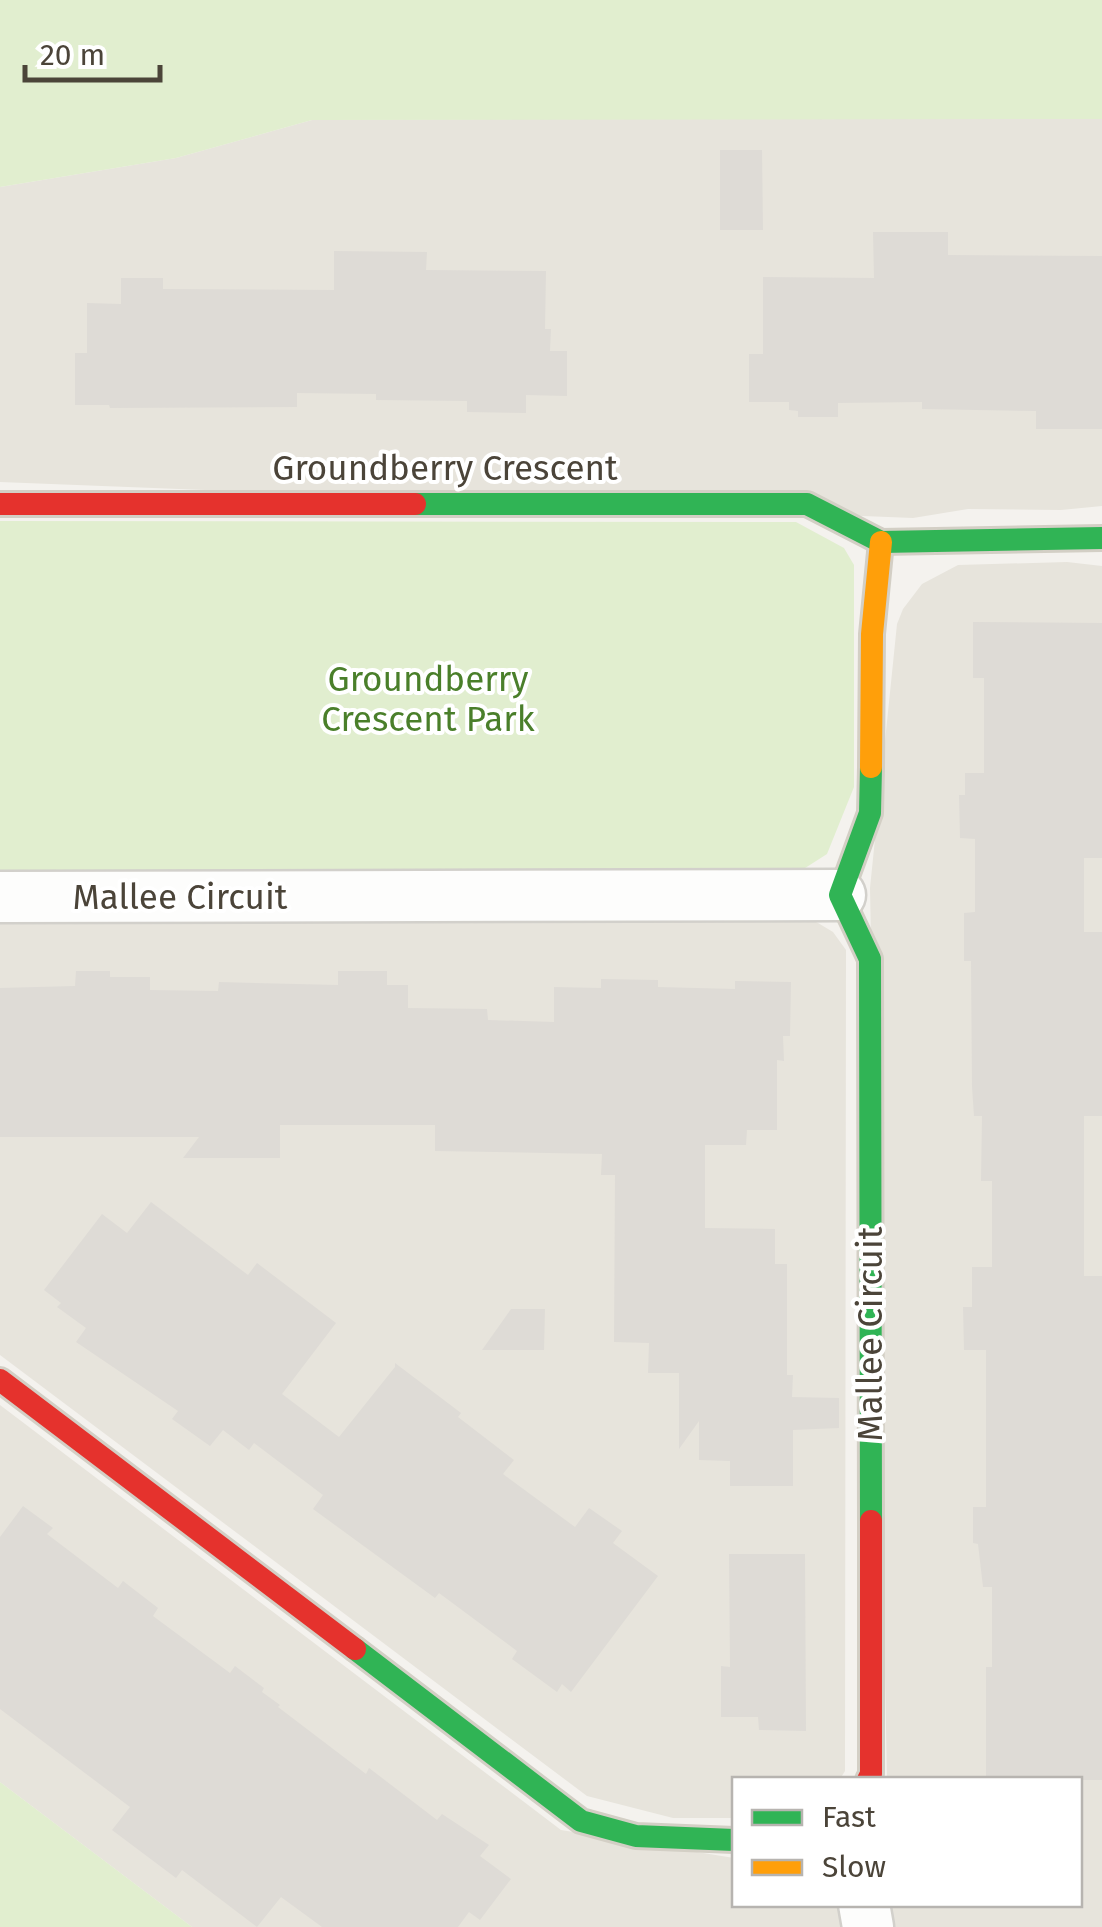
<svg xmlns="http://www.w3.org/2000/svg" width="1102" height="1927" font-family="'Fira Sans',sans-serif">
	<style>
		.residential { fill: #e7e4dc }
		.green { fill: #e1eecf }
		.building { fill: #dedbd6 }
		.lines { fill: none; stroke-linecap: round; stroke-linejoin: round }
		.street-casing { stroke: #d2d0cb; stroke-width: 55 }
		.fast-casing { stroke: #d3cfc5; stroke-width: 28 }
		.slow-casing { stroke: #d3cfc5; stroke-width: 28 }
		.jam-casing { stroke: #d3cfc5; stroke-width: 28 }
		.street { stroke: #fdfdfc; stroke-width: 50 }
		.fast { stroke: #30b455; stroke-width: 22 }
		.slow { stroke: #ff9f0a; stroke-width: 22 }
		.jam { stroke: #e5322d; stroke-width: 22 }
		.labels { text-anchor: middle; stroke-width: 8; stroke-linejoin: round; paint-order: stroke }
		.street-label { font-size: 35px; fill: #4b4439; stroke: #fff }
		.park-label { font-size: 35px; fill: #4a7f2a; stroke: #fff }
	</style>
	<rect width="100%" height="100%" fill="#f4f2ee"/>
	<g class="residential">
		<polygon points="716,118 1102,119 1102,506 1061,510 968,509 913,518 0,482 0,187 176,158 312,120"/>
		<polygon points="1067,562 1102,566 1102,1927 892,1927 890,1905 1080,1904 1080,1780 887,1780 870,888 897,624 903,609 922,584 958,565"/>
		<polygon points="0,914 813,920 833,932 846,950 845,1771 840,1779 734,1780 734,1818 673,1818 587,1796 0,1355"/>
		<polygon points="0,1405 561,1830 734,1858 734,1904 849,1905 853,1927 192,1927 0,1782"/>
	</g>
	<g class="green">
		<polygon points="0,0 1102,0 1102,119 312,120 176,158 0,187"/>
		<polygon points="0,521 796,522 844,548 854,565 854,787 827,854 802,870 0,876"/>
		<polygon points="0,1782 192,1927 0,1927"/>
	</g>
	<g class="building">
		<polygon points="720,150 762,150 763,230 720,230"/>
		<polygon points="873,232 948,232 948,255 1102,256 1102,429 1036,429 1036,411 922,409 922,402 838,403 838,417 798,417 798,411 789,410 789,402 749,402 749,354 763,354 763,277 874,278"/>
		<polygon points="334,251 427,252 426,270 546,271 545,329 551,329 550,351 567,351 567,396 526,395 526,413 467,412 467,401 376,400 376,394 297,393 297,407 110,408 109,405 75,405 75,353 87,353 87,303 121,304 121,278 163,278 163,289 334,290"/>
		<polygon points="973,622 1102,623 1102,858 1084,858 1084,932 1102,932 1102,1116 1084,1116 1084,1276 1102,1276 1102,1780 986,1780 986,1667 992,1667 992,1587 983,1587 978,1544 973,1543 973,1507 986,1507 986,1350 964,1350 963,1307 972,1307 972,1267 992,1267 992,1181 981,1181 982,1116 974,1116 972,1087 971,961 964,961 964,913 975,912 975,839 960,838 959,795 965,795 965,773 984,773 984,678 973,678"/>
		<polygon points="76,971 110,971 110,977 150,977 150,990 218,991 219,982 338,985 338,971 387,971 387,985 408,985 408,1008 487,1009 488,1020 554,1022 554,987 601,988 601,979 658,980 658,987 735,989 735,981 791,982 790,1036 783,1036 784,1061 777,1060 777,1130 747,1130 746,1145 705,1145 705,1228 775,1229 775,1264 787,1264 787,1375 793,1375 792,1397 839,1398 839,1428 793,1430 793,1486 730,1486 730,1461 699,1460 699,1421 679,1449 679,1373 648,1373 649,1343 614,1342 615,1175 601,1175 602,1154 435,1151 435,1125 280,1125 280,1158 183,1158 199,1137 0,1137 0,988 75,986"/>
		<polygon points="151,1202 248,1275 257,1263 336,1323 282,1394 339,1437 395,1367 395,1363 461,1413 458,1417 514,1460 503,1474 575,1527 589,1508 622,1531 613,1543 658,1576 571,1692 562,1684 557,1692 512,1659 517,1651 439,1593 435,1598 313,1509 323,1495 254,1443 249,1450 223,1430 210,1446 172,1419 178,1411 76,1342 86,1328 57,1307 61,1303 44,1290 102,1214 127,1233"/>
		<polygon points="511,1309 545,1309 544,1350 482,1350"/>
		<polygon points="23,1506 53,1528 47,1534 118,1588 123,1581 158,1608 153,1616 230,1673 235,1666 264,1688 262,1692 280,1705 278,1707 366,1774 369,1768 437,1820 442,1814 489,1845 480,1856 511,1879 480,1920 469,1912 458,1927 322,1927 281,1897 257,1927 182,1870 176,1878 112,1830 130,1807 0,1709 0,1537"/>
		<polygon points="729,1554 805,1554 806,1731 759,1730 758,1717 721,1717 721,1666 730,1667"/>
	</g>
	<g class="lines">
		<defs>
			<g id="street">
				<polyline points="0,897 840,895"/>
				<polyline points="864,1904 868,1927"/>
			</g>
			<g id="fast">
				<polyline points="415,504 807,504 881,542 1102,538"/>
				<polyline points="871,767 870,813 840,895 870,959 871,1521"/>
				<polyline points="355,1649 581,1821 636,1836 734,1840"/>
			</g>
			<polyline id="slow" points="871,767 872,634 881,542"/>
			<g id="jam">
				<polyline points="0,504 415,504"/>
				<polyline points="0,1380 355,1649"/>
				<polyline points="868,1780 871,1774 871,1521"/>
			</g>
		</defs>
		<use href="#street" class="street-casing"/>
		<use href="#fast" class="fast-casing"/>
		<use href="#slow" class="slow-casing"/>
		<use href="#jam" class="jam-casing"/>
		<use href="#street" class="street"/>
		<use href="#fast" class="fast"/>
		<use href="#slow" class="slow"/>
		<use href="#jam" class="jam"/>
	</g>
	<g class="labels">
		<g class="street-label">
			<text x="445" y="480">Groundberry Crescent</text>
			<text x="180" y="909">Mallee Circuit</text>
			<text transform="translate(870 1334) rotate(-90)" y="12">Mallee Circuit</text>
		</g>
		<g class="park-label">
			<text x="428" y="691">Groundberry<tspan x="428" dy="40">Crescent Park</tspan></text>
		</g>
	</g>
	<rect x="732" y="1777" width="350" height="130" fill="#ffffff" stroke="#b7b4b0" stroke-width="2.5"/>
	<rect x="752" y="1810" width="50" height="15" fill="#30b455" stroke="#b7b4b0" stroke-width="2.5"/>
	<text x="822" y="1827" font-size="30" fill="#4b4439">Fast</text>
	<rect x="752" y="1860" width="50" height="15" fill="#ff9f0a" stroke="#b7b4b0" stroke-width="2.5"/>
	<text x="822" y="1877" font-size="30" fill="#4b4439">Slow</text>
	<path d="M25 65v15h135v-15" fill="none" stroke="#4b4439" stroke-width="5"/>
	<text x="40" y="65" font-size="30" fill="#4b4439" stroke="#ffffff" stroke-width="8" paint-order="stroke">20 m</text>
</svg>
